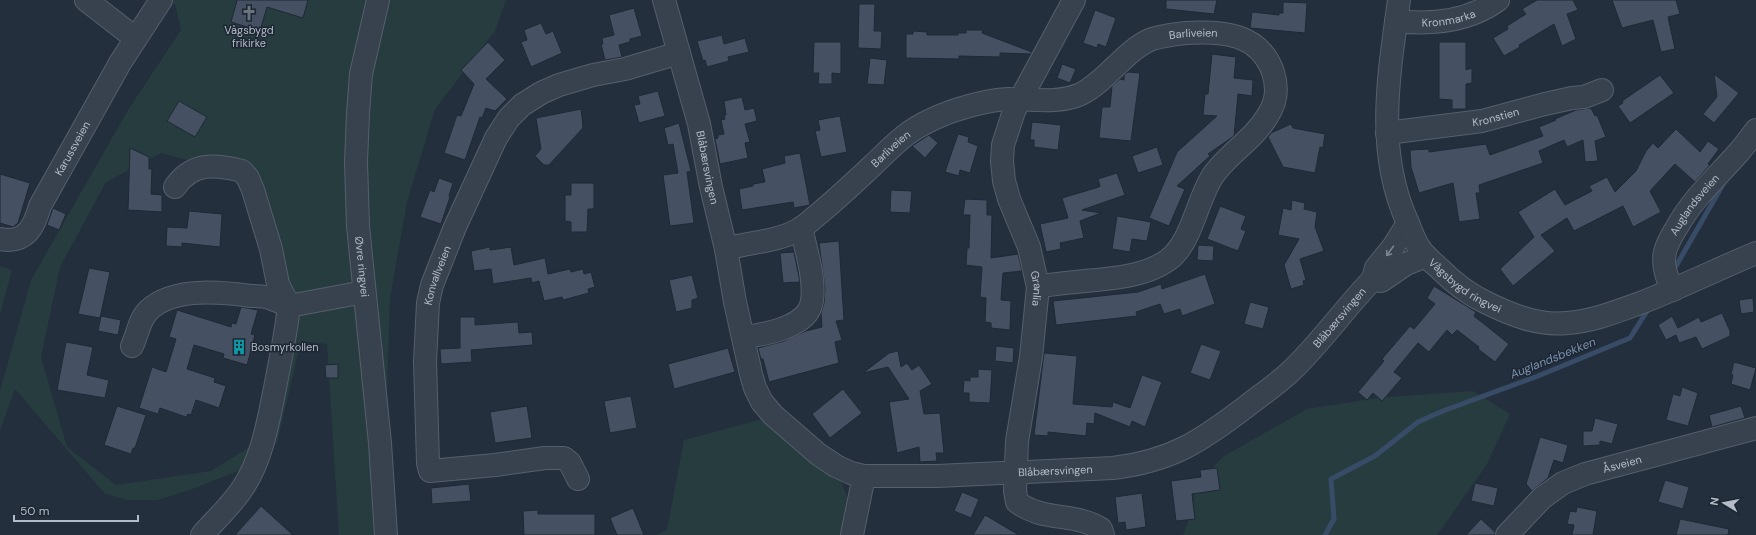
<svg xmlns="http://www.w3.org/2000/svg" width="1756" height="535" font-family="'DM Sans',sans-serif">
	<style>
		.green { fill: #263c3f; fill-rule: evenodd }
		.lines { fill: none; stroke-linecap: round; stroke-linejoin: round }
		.stream { stroke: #394c67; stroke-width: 5 }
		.building { fill: #455162; stroke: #1f2835 }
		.minor-casing { stroke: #565f6c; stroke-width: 24 }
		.minor { stroke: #38414e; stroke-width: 22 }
		.oneway { stroke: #7c8592 }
		.labels { text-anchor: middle; stroke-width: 3; stroke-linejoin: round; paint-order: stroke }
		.street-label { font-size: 11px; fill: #b4bcc9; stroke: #1d2633 }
		.poi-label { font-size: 11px; fill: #b4bcc9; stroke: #1d2633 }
		.water-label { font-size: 12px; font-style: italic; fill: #7c92b1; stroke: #1d2633 }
	</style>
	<rect width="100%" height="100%" fill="#242f3e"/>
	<g class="green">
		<path d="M164,0H506L495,31L435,109L407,202L390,298L387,393L390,486L389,535H339L327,344L301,341L277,443L243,469L190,490L157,500H128L105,494L15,389L0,430V391L31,280L128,110L181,30L175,4ZM161,153L229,171L264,232L278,335L264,438L211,471L116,485L67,447L41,357L60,267L106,182Z"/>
		<polygon points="0,266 12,270 0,314"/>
		<polygon points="1473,391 1510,414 1486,466 1437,535 1183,535 1193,509 1194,487 1224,456 1307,409 1377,398"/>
		<polygon points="770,417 835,465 858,526 857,535 656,535 667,530 684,440"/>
	</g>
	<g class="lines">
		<g class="stream">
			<polyline points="1672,273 1725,181"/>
			<polyline points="1325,535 1334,519 1331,479 1375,456 1418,422 1443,411 1538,376 1630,338 1649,308"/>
		</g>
	</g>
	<g class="building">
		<polygon points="237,0 308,0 303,18 267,7 260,31 231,22"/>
		<polygon points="1166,0 1217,0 1214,14 1166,9"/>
		<polygon points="1537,0 1573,0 1578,10 1567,14 1576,39 1562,46 1554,24 1519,45 1520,47 1504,56 1493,38 1508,29 1507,26 1526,14 1522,9"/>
		<polygon points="1612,0 1676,0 1680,14 1668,17 1675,49 1661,52 1653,20 1622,28"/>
		<polygon points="1283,2 1307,3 1305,33 1250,28 1252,12 1279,15 1279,13 1283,13"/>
		<polygon points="859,4 875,4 874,31 882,31 881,49 858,48"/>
		<polygon points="634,8 642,36 630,39 630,42 619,45 622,57 605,60 601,44 603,44 602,38 614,35 609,15"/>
		<polygon points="1095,10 1116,18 1106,47 1098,44 1097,48 1083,43"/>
		<polygon points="541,23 546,34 553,31 562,53 531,67 521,42 527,40 524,30"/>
		<polygon points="966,30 983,30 982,33 1032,52 1031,54 1000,53 1000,57 959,56 959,59 906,58 906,34 913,34 913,31 927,32 927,35 958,35 958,33 966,33"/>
		<polygon points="722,35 724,44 745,38 749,52 728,57 729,61 707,67 705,60 703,61 697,41"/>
		<polygon points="488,42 505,60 486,79 507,99 495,111 486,108 482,118 480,117 465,160 444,153 457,115 461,116 474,84 461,70"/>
		<polygon points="814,42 841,42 841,74 832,73 832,84 818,84 819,73 813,73"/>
		<polygon points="1439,42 1466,42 1466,70 1472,68 1472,83 1466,84 1466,109 1452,109 1452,100 1439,99"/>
		<polygon points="1212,54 1236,57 1234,78 1253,80 1252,96 1238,94 1234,136 1208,154 1210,156 1177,186 1185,189 1169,226 1149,218 1177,152 1217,116 1203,115 1205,94 1208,94"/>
		<polygon points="870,58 887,60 884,85 867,84"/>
		<polygon points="1062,64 1076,69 1070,83 1057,78"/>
		<polygon points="1128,72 1140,73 1131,141 1099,138 1102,107 1110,107 1112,86 1120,79 1124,80 1124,75"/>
		<polygon points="1714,74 1739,93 1714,123 1703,114 1717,97"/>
		<polygon points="1660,75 1674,93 1630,123 1618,106 1623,103 1622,101"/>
		<polygon points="658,91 665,116 639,123 634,105 640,104 638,96"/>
		<polygon points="742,97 745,110 754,108 757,121 745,124 750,142 745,143 748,158 720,164 715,139 718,138 718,135 724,134 721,120 725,119 724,115 726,115 724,101"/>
		<polygon points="179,101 207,117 195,137 167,121"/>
		<polygon points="1591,108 1595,116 1597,115 1606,137 1595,141 1598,161 1585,162 1583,140 1567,147 1564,140 1539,151 1543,163 1479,185 1480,193 1476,193 1480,219 1459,222 1453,183 1419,193 1411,167 1410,150 1429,149 1429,152 1486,144 1490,155 1543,136 1539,127 1556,120 1555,119 1576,110"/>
		<polygon points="581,109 583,126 582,129 549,165 544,165 535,156 541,149 536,118"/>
		<polygon points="840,116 847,152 821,157 815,131 820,130 818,120"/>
		<polygon points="1032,122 1061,125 1058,150 1034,147 1034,140 1030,140"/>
		<polygon points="679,123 691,171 687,172 694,223 670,226 663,175 678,173 673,144 668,145 664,128"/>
		<polygon points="1291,124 1293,128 1325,134 1323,148 1320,147 1315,173 1283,167 1268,137 1271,133"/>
		<polygon points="1676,129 1700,152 1708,141 1719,149 1708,164 1710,165 1695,182 1675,164 1650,191 1661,212 1633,227 1623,206 1574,231 1567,218 1541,235 1555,251 1513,286 1500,269 1534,237 1518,212 1555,189 1565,205 1592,191 1589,186 1607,177 1615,192 1636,171 1646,151 1653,143 1658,148"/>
		<polygon points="958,134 969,137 968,142 978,146 970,173 960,170 959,176 945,172"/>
		<polygon points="929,135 938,143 925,158 912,146"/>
		<polygon points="1157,147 1163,165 1138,173 1132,156"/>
		<polygon points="130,148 149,157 149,169 152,169 151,194 162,195 162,212 128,210"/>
		<polygon points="800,153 810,205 794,208 793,202 742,210 739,189 753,186 753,184 765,182 762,169 785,163 784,156"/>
		<polygon points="1117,173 1125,195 1082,210 1101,213 1080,221 1084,238 1060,243 1061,249 1046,252 1040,224 1068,218 1062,198 1099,187 1100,186 1098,179"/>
		<polygon points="0,174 30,183 18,223 13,227 0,223"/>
		<polygon points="439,178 453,183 449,196 450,197 441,224 420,217 430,190 434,192"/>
		<polygon points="571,183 594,183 594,209 588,209 587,232 571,232 571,222 565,221 565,195 571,195"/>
		<polygon points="891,190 912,191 910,213 890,212"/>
		<polygon points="965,199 987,200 987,215 992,215 991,258 1018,254 1022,271 1003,273 1001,300 1011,301 1010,330 991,328 991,323 985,322 986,298 980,297 982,267 966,265 967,248 969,248 970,215 963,215"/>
		<polygon points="1292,200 1305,203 1304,209 1317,212 1315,227 1324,251 1300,259 1306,280 1303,281 1304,285 1291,289 1284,265 1299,239 1278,235 1283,208 1291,210"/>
		<polygon points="1220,206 1246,216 1241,229 1246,231 1238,251 1207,239"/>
		<polygon points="53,208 66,214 59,230 47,225"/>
		<polygon points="189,211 222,214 220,247 182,243 182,247 166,246 167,227 187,228"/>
		<polygon points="1117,216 1151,222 1147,241 1132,239 1130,252 1112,249"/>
		<polygon points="839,241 844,320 836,321 842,340 835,342 839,363 769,382 763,359 761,359 758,348 784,341 806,331 822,327 821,313 824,303 825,289 819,243"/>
		<polygon points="1198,245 1214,246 1213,261 1197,260"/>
		<polygon points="490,247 490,250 511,247 514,265 545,258 548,274 570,269 571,272 583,269 584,274 591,272 595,287 588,289 589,293 563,300 562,297 544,301 539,281 532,283 531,278 493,284 491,269 474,271 471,251"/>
		<polygon points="794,252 800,282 783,283 780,253"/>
		<polygon points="89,268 110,272 100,318 78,314"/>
		<polygon points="1205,274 1215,304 1182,316 1180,309 1164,314 1160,304 1136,312 1137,316 1056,325 1053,301 1138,292 1161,284 1162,289"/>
		<polygon points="692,275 698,298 692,300 692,308 676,312 669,280"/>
		<polygon points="1434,286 1476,312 1474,316 1509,344 1495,362 1478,349 1479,347 1457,330 1452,335 1447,330 1429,352 1418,343 1394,372 1402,378 1382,401 1373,393 1367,400 1358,392 1384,361 1382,359 1410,326 1414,329 1435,304 1427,298"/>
		<polygon points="1753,298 1754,312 1741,314 1739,300"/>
		<polygon points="1250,302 1269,307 1263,329 1244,324"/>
		<polygon points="241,307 258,310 251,334 255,335 247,365 223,358 224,354 194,345 187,369 215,378 214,382 226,386 219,408 196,400 191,415 188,414 186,417 160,408 158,414 139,408 152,367 166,372 176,339 169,337 177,310 231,327 232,323 236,324"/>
		<polygon points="1722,313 1730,331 1730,336 1702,349 1696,337 1679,343 1676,335 1666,340 1658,325 1672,316 1678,328 1699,317 1701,322"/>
		<polygon points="101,316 121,320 118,335 98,331"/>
		<polygon points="460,317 475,317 475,325 518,322 519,333 532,332 533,345 471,350 472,362 441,364 440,349 460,348"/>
		<polygon points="66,342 93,347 87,375 109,380 105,398 57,390"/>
		<polygon points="1201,344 1221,351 1210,380 1190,373"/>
		<polygon points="996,346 1014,348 1013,363 995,361"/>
		<polygon points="728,348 735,372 674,389 668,364"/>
		<polygon points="898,351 901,367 907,363 912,370 919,365 932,384 920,391 924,414 940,413 944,453 936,453 937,461 920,462 919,447 897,453 889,402 909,399 888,367 863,373 889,353"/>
		<polygon points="1044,353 1077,356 1073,404 1112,407 1113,402 1130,408 1142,375 1162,382 1145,427 1132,421 1130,427 1095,413 1094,424 1087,423 1086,436 1048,432 1048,436 1034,435"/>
		<polygon points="1734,362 1756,368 1750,390 1731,384 1733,375 1731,374"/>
		<polygon points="338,364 338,378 326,378 325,365"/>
		<polygon points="978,369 992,370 990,403 969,402 969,393 963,393 964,380 970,381 970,377 978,377"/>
		<polygon points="1682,387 1698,393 1688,426 1666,420 1673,394 1680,396"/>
		<polygon points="843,389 862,413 830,438 812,414"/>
		<polygon points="631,396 637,428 610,433 604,401"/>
		<polygon points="117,406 146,415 135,448 133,448 131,454 104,445"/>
		<polygon points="527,406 532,438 495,443 490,412"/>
		<polygon points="1741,406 1745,418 1712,427 1709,415"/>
		<polygon points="1595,418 1618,424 1612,444 1600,441 1600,445 1583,446 1583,431 1592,431"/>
		<polygon points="1540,437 1568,445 1563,463 1554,460 1548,478 1532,491 1526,484"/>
		<polygon points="1217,468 1220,490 1192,494 1195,519 1176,521 1171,481 1201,477 1200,470"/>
		<polygon points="1665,480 1689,487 1683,509 1658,502"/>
		<polygon points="1475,483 1498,488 1494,506 1471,501"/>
		<polygon points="469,484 471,501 432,504 431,488"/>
		<polygon points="962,492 979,499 971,518 954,511"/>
		<polygon points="1142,493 1146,527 1126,530 1125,522 1118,523 1115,497"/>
		<polygon points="261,506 293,535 235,535"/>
		<polygon points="1577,507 1597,511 1593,535 1572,535 1574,525 1567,524 1570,511 1576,512"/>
		<polygon points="633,508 644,535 617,535 610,518"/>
		<polygon points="538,510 538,514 595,514 595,535 524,535 523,511"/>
		<polygon points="985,515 1019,535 973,535"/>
		<polygon points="1481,519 1495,532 1495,535 1466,535"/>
		<polygon points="1680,519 1729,529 1728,535 1676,535"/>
	</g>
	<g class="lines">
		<defs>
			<g id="minor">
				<polyline points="86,0 135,38"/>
				<path id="s1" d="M378,0L361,74L358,113L356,162L358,226L380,443L386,535"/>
				<path id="s2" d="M664,0L699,124L711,187L726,249L735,302L751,374L755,388L762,402L773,415L818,454L836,466L851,473L864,476H937L1113,468C1172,461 1201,441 1247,406C1261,395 1276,385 1290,372C1320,344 1344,309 1373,279L1376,268L1393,247L1408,223"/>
				<path id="s3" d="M1074,0L1014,111L1003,145L1002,161L1004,181L1009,199L1029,247L1038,287L1031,357L1017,441L1015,491L1017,502C1043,522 1074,512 1101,529L1103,535"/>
				<path id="s4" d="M1399,0C1389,74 1375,150 1407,221C1411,230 1414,240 1420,249C1426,257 1433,263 1440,269C1453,282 1467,293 1483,301C1509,314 1537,326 1567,323C1594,321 1618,311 1643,302C1681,287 1718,269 1756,253"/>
				<path id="s5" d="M1396,21C1432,25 1468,22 1498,0"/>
				<path id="s6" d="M1387,133L1482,121L1545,104L1572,98L1584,97L1602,90"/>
				<path d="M175,187C192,162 215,164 242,171L248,178L253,190L271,249L278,284L289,306"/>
				<path id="s7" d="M0,239C26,244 34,227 40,206L120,63L161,0"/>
				<path id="s8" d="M726,249C749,242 776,242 798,230C807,225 813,218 821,212C839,197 856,181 873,165C893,146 905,132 931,120C951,110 986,100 1008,99C1031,99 1059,104 1081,94C1107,81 1126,49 1152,39C1162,36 1176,34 1186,33C1223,31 1259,33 1273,72C1278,88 1277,101 1268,115C1254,140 1227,154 1212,177C1197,201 1191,244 1168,260C1136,284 1077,278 1038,287"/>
				<polyline points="1373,279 1381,281 1406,264 1426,256"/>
				<path id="s9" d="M1673,290C1667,280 1662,264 1665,252C1667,243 1672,235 1677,227C1693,198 1717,177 1739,152C1745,145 1751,137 1756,130"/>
				<path d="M744,337C763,335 801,328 810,308C818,288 806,249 801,228"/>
				<path d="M132,346C138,334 139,319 149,310C173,287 221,292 251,296C258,296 266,296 272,299C278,301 284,304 289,306"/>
				<path id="s10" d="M578,479L570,463L564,458H545L495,465L430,471L428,463L425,361L428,303L432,285L455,227L496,138L509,118L522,105L541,93L559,85L593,75L625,69L679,53"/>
				<path d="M202,535C215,520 231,506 242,489C262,460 268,422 275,388C280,361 286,334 289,306L364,292"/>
				<polyline points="852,535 864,476"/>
				<path id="s11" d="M1507,535L1542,498L1563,483L1585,474L1611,467L1756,428"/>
			</g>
		</defs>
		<use href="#minor" class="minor-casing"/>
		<use href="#minor" class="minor"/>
	</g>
	<defs><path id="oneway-shaft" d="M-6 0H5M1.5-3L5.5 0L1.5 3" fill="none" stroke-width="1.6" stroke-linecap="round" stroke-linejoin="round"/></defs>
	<use class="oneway" href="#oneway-shaft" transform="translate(1390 251) rotate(126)"/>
	<defs>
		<symbol id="church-bare" viewBox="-9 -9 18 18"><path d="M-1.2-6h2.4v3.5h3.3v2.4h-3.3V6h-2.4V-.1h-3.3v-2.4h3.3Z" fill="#6b7280" stroke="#1d2633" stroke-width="2.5" paint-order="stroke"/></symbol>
		<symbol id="building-bare" viewBox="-9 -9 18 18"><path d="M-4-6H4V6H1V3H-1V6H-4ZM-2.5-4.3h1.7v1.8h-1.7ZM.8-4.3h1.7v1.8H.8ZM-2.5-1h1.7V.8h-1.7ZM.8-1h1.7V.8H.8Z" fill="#0f9aa8" stroke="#1d2633" stroke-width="2.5" paint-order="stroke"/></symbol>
	</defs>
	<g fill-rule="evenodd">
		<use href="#church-bare" x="238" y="2" width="22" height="22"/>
		<use href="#building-bare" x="228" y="336" width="22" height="22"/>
	</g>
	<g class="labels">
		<g class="street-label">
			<text dy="4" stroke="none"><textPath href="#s5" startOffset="53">Kronmarka</textPath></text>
			<text dy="4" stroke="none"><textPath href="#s8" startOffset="534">Barliveien</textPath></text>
			<text dy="4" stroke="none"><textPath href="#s6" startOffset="110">Kronstien</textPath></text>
			<text dy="4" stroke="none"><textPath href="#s7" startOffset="125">Karussveien</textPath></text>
			<text dy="4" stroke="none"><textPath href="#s8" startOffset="198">Barliveien</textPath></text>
			<text dy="4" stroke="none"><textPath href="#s2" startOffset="173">Blåbærsvingen</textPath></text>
			<text dy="4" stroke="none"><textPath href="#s9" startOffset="96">Auglandsveien</textPath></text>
			<text dy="4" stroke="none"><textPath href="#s1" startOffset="269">Øvre ringvei</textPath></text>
			<text dy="4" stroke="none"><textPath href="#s10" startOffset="358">Konvallveien</textPath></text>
			<text dy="4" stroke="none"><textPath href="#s4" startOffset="314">Vågsbygd ringvei</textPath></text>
			<text dy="4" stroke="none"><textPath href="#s3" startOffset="311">Granlia</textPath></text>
			<text dy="4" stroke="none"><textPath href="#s2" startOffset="1070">Blåbærsvingen</textPath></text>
			<text dy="4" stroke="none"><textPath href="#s11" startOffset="139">Åsveien</textPath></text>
			<text dy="4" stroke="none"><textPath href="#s2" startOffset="734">Blåbærsvingen</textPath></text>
		</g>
		<g class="poi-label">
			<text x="249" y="34">Vågsbygd<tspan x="249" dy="13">frikirke</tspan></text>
			<text x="251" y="351" text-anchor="start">Bosmyrkollen</text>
		</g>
		<g class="water-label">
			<text transform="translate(1553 358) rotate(-22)" y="4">Auglandsbekken</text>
		</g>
	</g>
	<g transform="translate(1724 503) rotate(280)" stroke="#1d2633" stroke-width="3" paint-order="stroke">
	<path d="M0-3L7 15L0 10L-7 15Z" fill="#b4bcc9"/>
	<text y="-6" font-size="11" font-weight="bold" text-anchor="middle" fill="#b4bcc9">N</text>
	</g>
	<path d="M14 515v6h124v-6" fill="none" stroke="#b4bcc9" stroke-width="2"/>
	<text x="20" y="515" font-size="12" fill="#b4bcc9" stroke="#1d2633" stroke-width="3" paint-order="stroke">50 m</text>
</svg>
